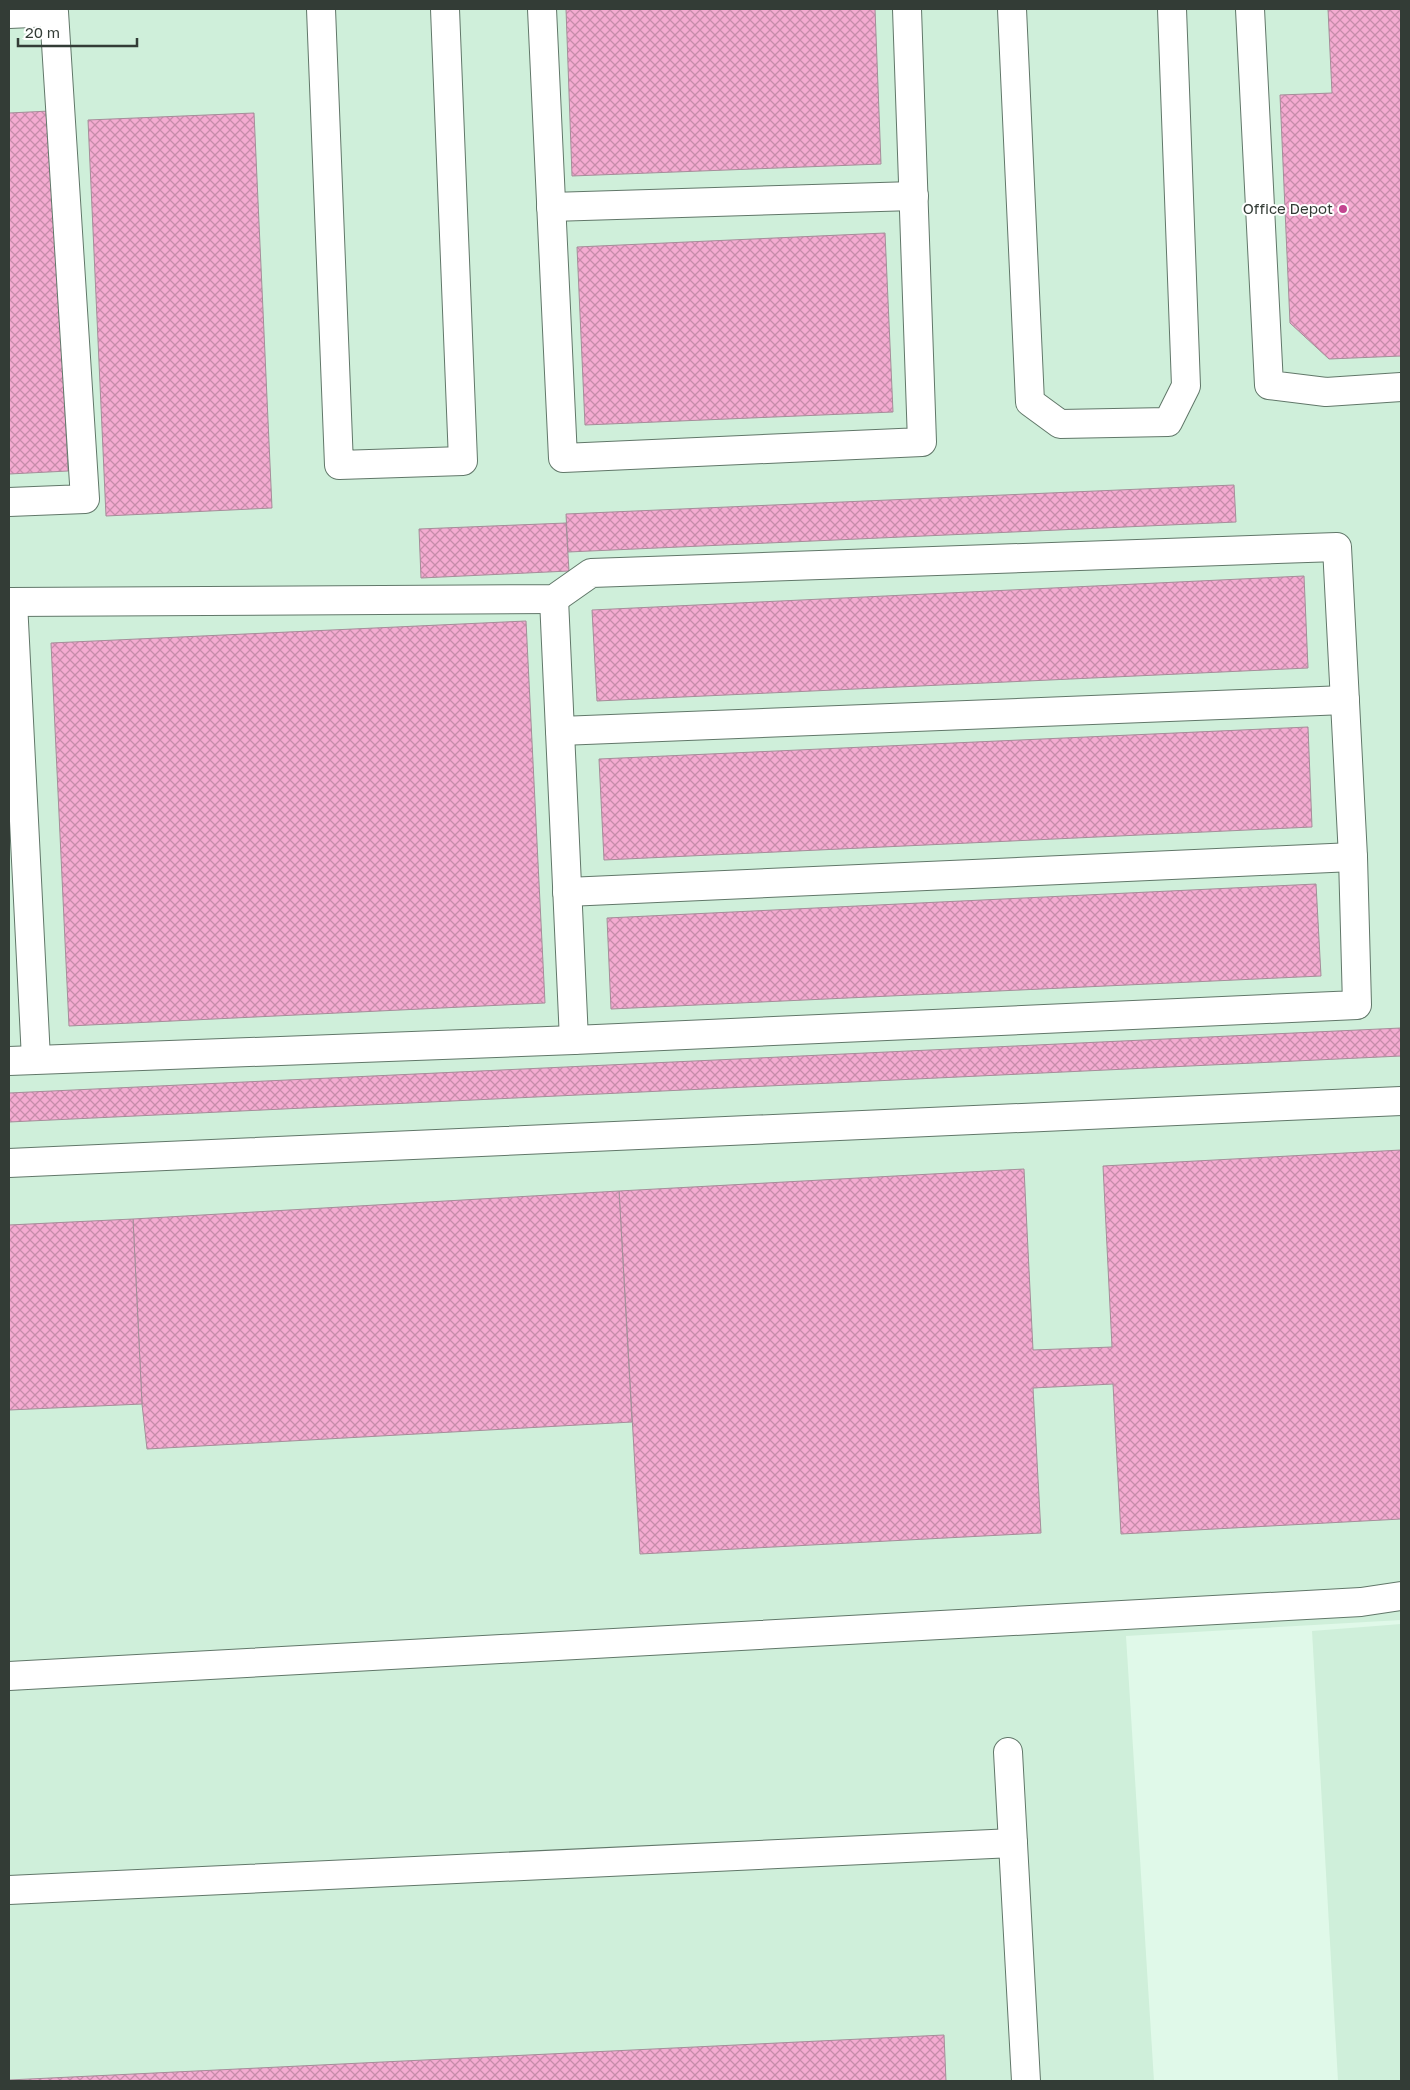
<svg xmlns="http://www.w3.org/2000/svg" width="1410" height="2090" font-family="'Golos Text',sans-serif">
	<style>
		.built { fill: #cfefda }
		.building { fill: url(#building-cross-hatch); stroke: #a58d99 }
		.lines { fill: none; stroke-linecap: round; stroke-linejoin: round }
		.minor-casing { stroke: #617769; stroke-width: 30 }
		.minor { stroke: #fff; stroke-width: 28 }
		.poi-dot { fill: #c34490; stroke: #fff; stroke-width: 2 }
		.labels { text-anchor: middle; stroke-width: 4; stroke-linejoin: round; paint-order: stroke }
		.poi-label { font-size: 15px; fill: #333c36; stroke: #fff; text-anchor: end }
	</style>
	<defs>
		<pattern id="building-cross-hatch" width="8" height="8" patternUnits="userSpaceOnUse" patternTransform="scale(1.25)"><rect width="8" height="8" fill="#f4abd1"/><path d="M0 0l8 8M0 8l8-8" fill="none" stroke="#c68caa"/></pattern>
	</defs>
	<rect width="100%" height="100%" fill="#e0f9e9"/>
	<g class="built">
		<polygon points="9,9 1401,9 1401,1620 1126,1636 1154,2081 9,2081"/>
		<polygon points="1401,1624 1401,2081 1338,2081 1312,1631"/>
	</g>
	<g class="building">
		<polygon points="566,9 875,9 881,164 572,176"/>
		<polygon points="1328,9 1401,9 1401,356 1329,359 1290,323 1280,95 1332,93"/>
		<polygon points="50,111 68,471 9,474 9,113"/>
		<polygon points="254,113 272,508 106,516 88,120"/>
		<polygon points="885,233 893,412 585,425 577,247"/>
		<polygon points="1234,485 1236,522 568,552 566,514"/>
		<polygon points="566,523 569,571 421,578 419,529"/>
		<polygon points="1304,576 1308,668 597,701 592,610"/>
		<polygon points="526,621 545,1003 69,1026 51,643"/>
		<polygon points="1308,727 1312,827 604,860 599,759"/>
		<polygon points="1316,884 1321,976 611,1009 607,918"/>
		<polygon points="1401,1028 1401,1056 9,1122 9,1093"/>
		<polygon points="1401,1150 1401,1519 1121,1534 1113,1384 1033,1388 1041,1533 640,1554 619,1191 1024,1169 1033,1350 1112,1347 1103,1166"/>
		<polygon points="619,1191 632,1422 147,1449 142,1404 133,1219"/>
		<polygon points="133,1219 142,1404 9,1410 9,1225"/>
		<polygon points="944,2035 946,2081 9,2081 9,2080"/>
	</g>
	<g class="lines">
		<defs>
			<g id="minor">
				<polyline points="321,9 339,465 463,461 445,9"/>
				<polyline points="542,9 563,458 922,442 907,9"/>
				<polyline points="1012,9 1030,402 1060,424 1168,422 1186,386 1172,9"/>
				<polyline points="1250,9 1269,385 1326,392 1401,387"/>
				<polyline points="9,14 54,12 85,499 9,502"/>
				<polyline points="551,207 914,196"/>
				<polyline points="554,599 574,1040"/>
				<polyline points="9,602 554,599 591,573 1337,547 1353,857 1357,1005 574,1040 9,1061"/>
				<polyline points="13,602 36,1059"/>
				<polyline points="560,731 1345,700"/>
				<polyline points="567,892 1353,857"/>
				<polyline points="9,1163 1401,1101"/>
				<polyline points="9,1676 1361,1602 1401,1596"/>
				<polyline points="1008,1752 1026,2081"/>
				<polyline points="9,1890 1013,1843"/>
			</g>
		</defs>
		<use href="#minor" class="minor-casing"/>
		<use href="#minor" class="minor"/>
	</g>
	<circle class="poi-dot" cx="1343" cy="209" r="5"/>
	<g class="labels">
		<g class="poi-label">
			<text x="1333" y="214">Office Depot</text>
		</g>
	</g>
	<rect width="1410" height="2090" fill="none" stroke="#333c36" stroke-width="20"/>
	<path d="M18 38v8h119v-8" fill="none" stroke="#333c36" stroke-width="2.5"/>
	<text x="25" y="38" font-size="15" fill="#333c36" stroke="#ffffff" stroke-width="4" paint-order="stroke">20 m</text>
</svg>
